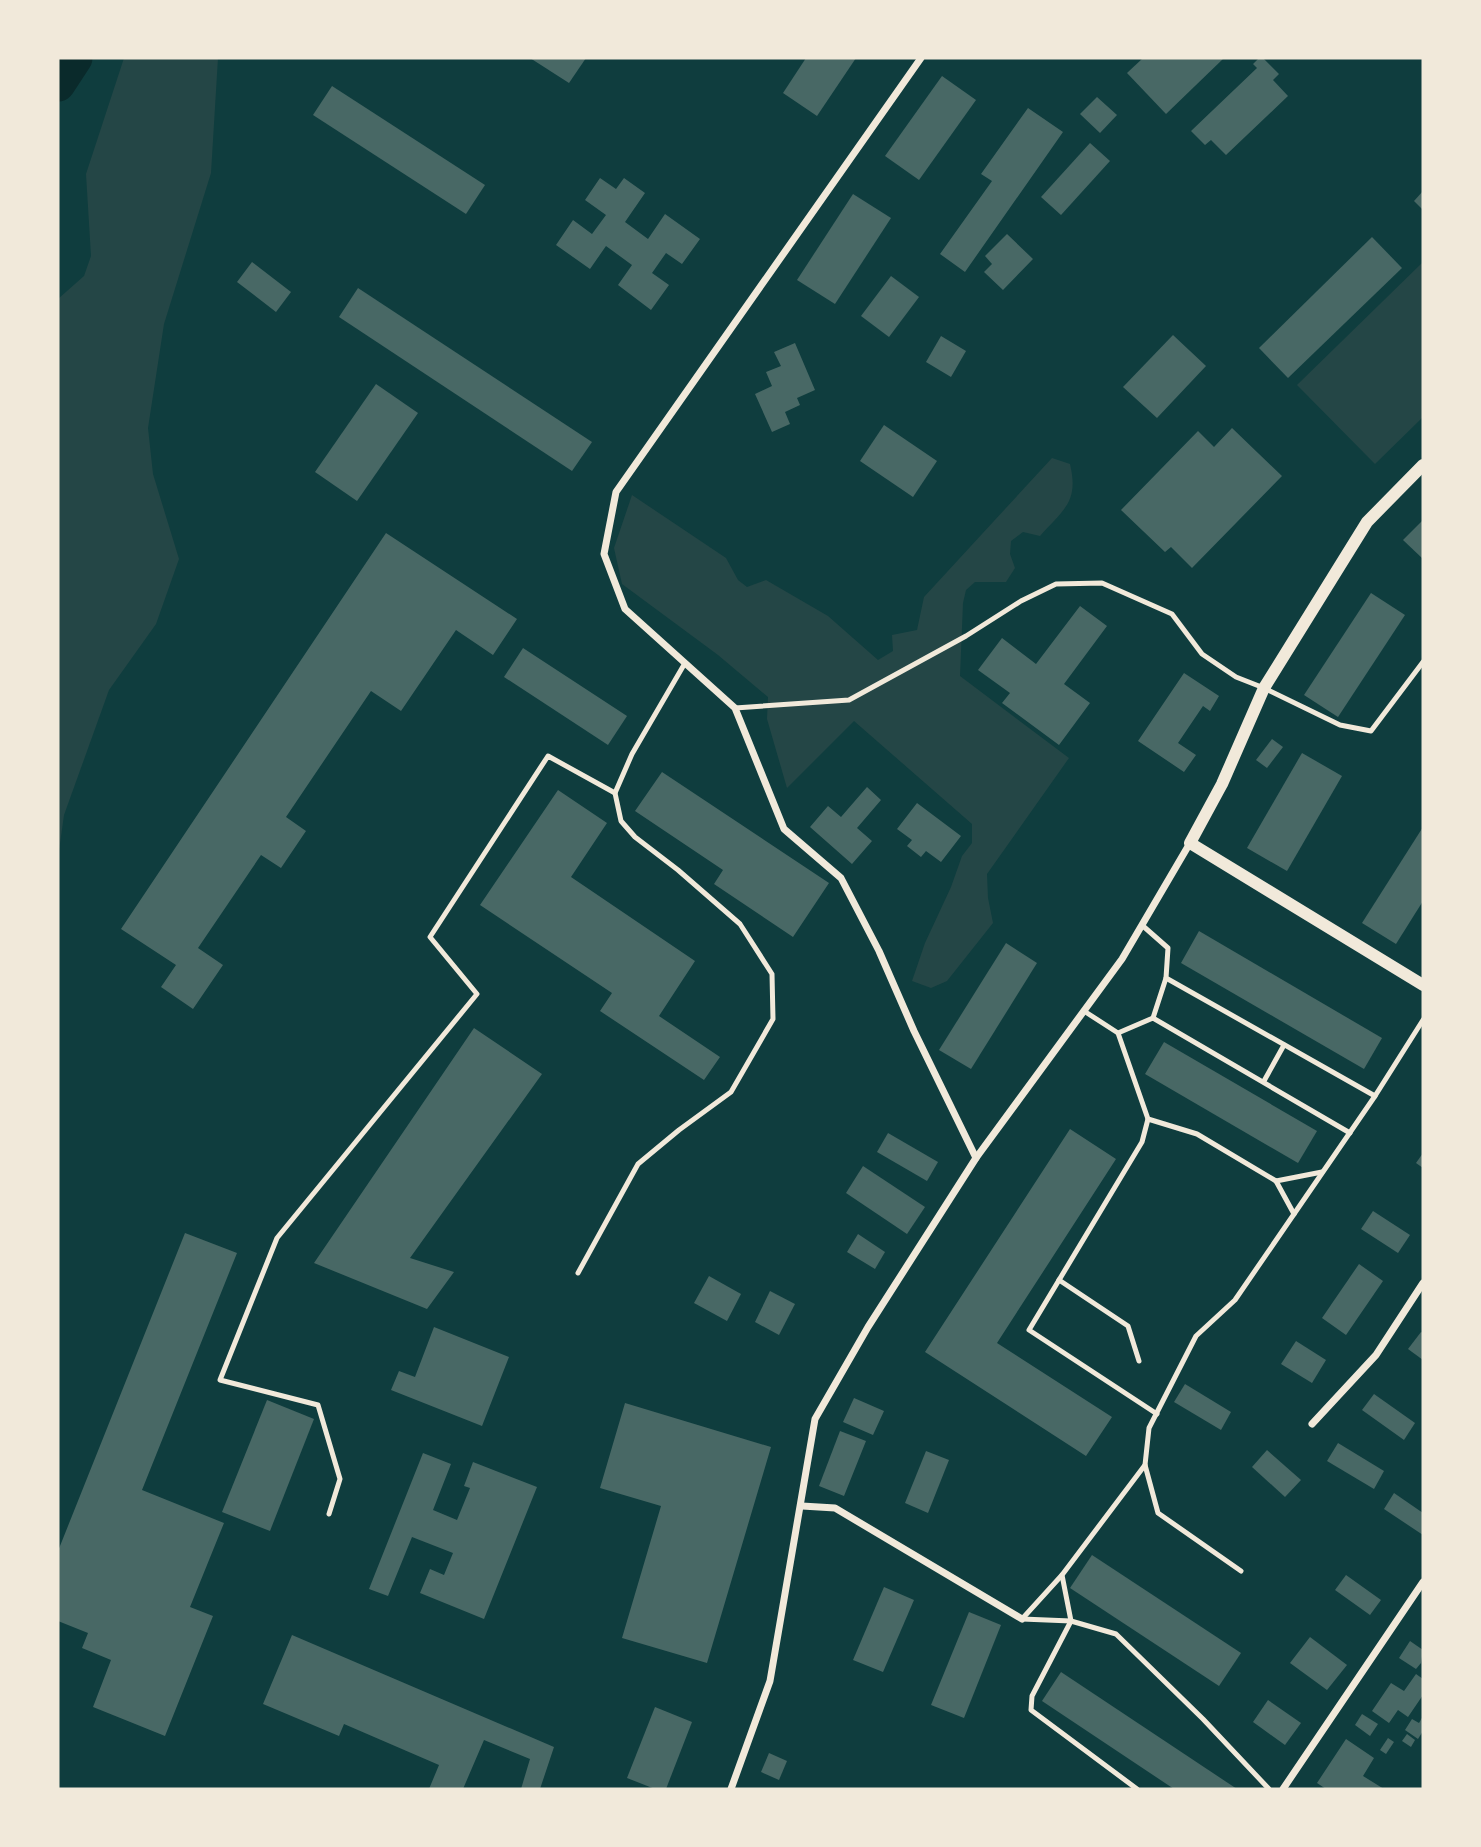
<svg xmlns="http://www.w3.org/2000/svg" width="1481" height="1847" font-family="Helvetica,sans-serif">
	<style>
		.green { fill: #244646 }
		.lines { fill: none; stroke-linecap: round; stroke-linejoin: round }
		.river { stroke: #0a2a2b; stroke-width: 35 }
		.building { fill: #486865 }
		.service { stroke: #f1e9da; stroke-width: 5 }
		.minor { stroke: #f1e9da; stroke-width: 7 }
		.tertiary { stroke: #f1e9da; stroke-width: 12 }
	</style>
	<rect width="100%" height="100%" fill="#0f3d3e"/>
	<g class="green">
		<polygon points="124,58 218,58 211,173 164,324 148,428 153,474 179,559 156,624 109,690 64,815 58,858 58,299 84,276 91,256 86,174"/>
		<polygon points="1423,262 1423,417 1375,464 1297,385"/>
		<path d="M1052,458L1070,464C1079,502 1064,509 1040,536L1023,532L1011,541L1010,554L1015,568L1006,582H975L966,590L963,603L960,676L1069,758L987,874L988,898L993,923L947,981L931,988L912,981L925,943L951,887L962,856L972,843V824L854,721L787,788L767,719L768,697L718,655L622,584L614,548L632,495L726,558L738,580L747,587L766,580L828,616L878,660L893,651L892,635L917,630L924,597Z"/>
	</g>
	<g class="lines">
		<polyline class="river" points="58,84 75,58"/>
	</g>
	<g class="building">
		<polygon points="530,58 586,58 569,83"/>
		<polygon points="806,58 856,58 817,116 783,93"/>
		<polygon points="1143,58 1224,58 1166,114 1127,73"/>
		<polygon points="1259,58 1263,58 1279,74 1273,80 1288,96 1226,155 1211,140 1205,145 1191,131 1257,68 1253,64"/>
		<polygon points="942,76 976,100 919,180 885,156"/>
		<polygon points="332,86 485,185 466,214 313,115"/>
		<polygon points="1097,97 1117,115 1100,133 1080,114"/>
		<polygon points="1028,108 1063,132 965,272 940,254 992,181 981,174"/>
		<polygon points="1090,143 1110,161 1061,215 1041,197"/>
		<polygon points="600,178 616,189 624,178 645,193 625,222 648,239 665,214 700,239 682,264 666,253 652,273 669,285 651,310 618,285 632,265 606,246 590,269 556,245 573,220 592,234 606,215 585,200"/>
		<polygon points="1423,191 1423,210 1414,201"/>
		<polygon points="853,194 891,218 835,304 797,280"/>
		<polygon points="1007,234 1033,259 1003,290 984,272 992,264 985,256"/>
		<polygon points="1372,237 1402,268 1288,378 1259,348"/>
		<polygon points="252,262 291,292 276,312 237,282"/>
		<polygon points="891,276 919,297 889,337 861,316"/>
		<polygon points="358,288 592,442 572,471 339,317"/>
		<polygon points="1173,335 1206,366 1157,418 1123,387"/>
		<polygon points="941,336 966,351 951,377 926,362"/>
		<polygon points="795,343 815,390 797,398 800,405 785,412 790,424 772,432 755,394 772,386 766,372 781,366 774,352"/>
		<polygon points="376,384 418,413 357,501 315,472"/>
		<polygon points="884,425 937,461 913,497 860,461"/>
		<polygon points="1232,428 1282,476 1192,568 1171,547 1165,552 1121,510 1198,431 1214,447"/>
		<polygon points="1423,520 1423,559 1403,540"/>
		<polygon points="386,533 517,619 493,655 456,630 401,711 371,691 286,817 306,831 281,868 261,855 198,948 223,965 193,1009 161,987 176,965 121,929"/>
		<polygon points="1371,593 1405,615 1338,717 1304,695"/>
		<polygon points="1080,606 1107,626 1064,684 1090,703 1059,745 1002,703 1010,693 978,670 1002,638 1036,664"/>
		<polygon points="523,648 627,716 608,745 504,677"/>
		<polygon points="1184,673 1219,696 1210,711 1203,706 1178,743 1196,755 1184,772 1138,741"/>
		<polygon points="1272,739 1283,747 1267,768 1256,760"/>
		<polygon points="1302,753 1342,776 1287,871 1247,848"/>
		<polygon points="662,772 829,883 793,937 714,884 723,870 635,811"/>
		<polygon points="867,787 881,800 857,828 872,841 852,864 810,827 828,806 841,817"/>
		<polygon points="558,790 607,823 571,877 695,961 659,1016 720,1057 704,1080 600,1011 612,993 480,905"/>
		<polygon points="917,803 961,836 941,862 926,851 921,857 907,846 912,840 897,829"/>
		<polygon points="1423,827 1423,901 1396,944 1362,923"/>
		<polygon points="1199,931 1382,1038 1364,1069 1181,963"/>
		<polygon points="1006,943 1037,963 971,1069 939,1050"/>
		<polygon points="474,1028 542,1074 410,1258 454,1272 427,1309 314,1263"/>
		<polygon points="1164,1042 1317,1131 1298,1163 1145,1074"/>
		<polygon points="1070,1129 1116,1159 997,1343 1112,1417 1086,1456 925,1352"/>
		<polygon points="888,1133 938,1162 927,1181 877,1152"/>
		<polygon points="1423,1153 1423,1168 1416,1163"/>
		<polygon points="863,1166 925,1207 907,1234 846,1193"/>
		<polygon points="1373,1211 1410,1235 1398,1253 1361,1229"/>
		<polygon points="185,1233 237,1253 142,1490 224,1523 190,1607 213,1616 165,1736 93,1707 111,1660 82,1648 88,1633 58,1621 58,1551"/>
		<polygon points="858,1234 885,1252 875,1269 847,1252"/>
		<polygon points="1359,1264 1383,1281 1346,1335 1322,1318"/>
		<polygon points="709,1276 741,1294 727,1321 694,1303"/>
		<polygon points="770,1291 795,1304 779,1335 755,1322"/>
		<polygon points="434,1327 509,1357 482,1426 391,1390 399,1371 415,1377"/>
		<polygon points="1421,1332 1423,1333 1423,1360 1408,1349"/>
		<polygon points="1296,1341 1326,1360 1312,1383 1281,1364"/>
		<polygon points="1185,1384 1231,1412 1221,1430 1174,1402"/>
		<polygon points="1374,1394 1415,1423 1404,1440 1362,1410"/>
		<polygon points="854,1398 884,1411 873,1435 843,1422"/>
		<polygon points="267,1400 314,1419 270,1531 222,1512"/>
		<polygon points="625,1403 771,1447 707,1663 622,1638 661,1506 600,1488"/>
		<polygon points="840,1431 866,1441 844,1496 819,1486"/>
		<polygon points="1338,1443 1384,1471 1374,1489 1327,1461"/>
		<polygon points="1267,1450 1301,1480 1285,1497 1252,1467"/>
		<polygon points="926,1451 949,1460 928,1513 905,1503"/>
		<polygon points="423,1453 451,1464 433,1510 457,1520 470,1488 464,1486 473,1462 537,1487 484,1619 420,1593 430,1569 444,1575 453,1553 412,1537 388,1596 369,1589"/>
		<polygon points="1394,1493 1423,1513 1423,1535 1384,1509"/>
		<polygon points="1092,1555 1241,1653 1219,1686 1070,1588"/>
		<polygon points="1346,1575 1381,1600 1370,1615 1335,1590"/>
		<polygon points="884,1587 914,1600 883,1672 853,1660"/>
		<polygon points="969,1612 1001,1625 964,1718 931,1705"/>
		<polygon points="292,1635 554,1747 540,1789 521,1789 530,1759 484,1740 463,1789 429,1789 439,1765 344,1724 339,1736 263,1704"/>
		<polygon points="1310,1637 1347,1665 1327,1690 1290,1663"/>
		<polygon points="1410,1641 1423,1650 1421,1663 1416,1669 1399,1658"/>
		<polygon points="1061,1672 1237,1789 1174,1789 1042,1701"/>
		<polygon points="1416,1674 1423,1679 1423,1695 1408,1717 1398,1710 1389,1723 1372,1711 1391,1683 1404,1691"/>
		<polygon points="1268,1700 1301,1723 1285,1745 1253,1722"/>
		<polygon points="655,1707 692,1722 666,1789 655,1789 627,1778"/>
		<polygon points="1362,1714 1378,1724 1370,1736 1355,1725"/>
		<polygon points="1423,1716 1423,1731 1418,1739 1405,1730 1412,1719 1419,1723"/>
		<polygon points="1407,1734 1415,1740 1411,1747 1402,1741"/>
		<polygon points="1388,1738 1394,1742 1386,1754 1380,1750"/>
		<polygon points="1346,1739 1374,1758 1363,1776 1384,1789 1326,1789 1317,1783"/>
		<polygon points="769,1753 787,1761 779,1780 761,1772"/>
	</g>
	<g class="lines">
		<g class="service">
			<polyline points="735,708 849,700 966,636 1021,601 1056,584 1102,583 1172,614 1202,654 1236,677 1264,688 1340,725 1371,731 1423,662"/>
			<polyline points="1143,926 1168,948 1166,978 1375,1096"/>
			<polyline points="1084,1011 1118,1033 1153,1018 1350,1133"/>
			<polyline points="1153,1018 1166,978"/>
			<polyline points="1118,1033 1148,1119 1197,1134 1276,1181 1322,1172"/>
			<polyline points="1264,1081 1284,1045"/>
			<polyline points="1148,1119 1142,1142 1029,1330 1157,1414"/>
			<polyline points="1276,1181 1294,1214"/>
			<polyline points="578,1273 638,1164 679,1130 731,1092 773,1019 772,974 740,924 678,870 635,837 621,821 615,793 632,754 685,663"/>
			<polyline points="1059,1280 1128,1326 1139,1361"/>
			<polyline points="329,1514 340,1479 318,1405 220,1380 277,1238 477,994 430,937 548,756 615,793"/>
			<polyline points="1241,1571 1158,1513 1145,1465 1149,1428 1196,1336 1235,1300 1375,1096 1423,1020"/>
			<polyline points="1022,1619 1071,1621 1116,1634 1203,1719 1269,1789"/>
			<polyline points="1022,1619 1062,1575"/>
			<polyline points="1137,1789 1031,1710 1032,1696 1071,1621 1062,1575 1145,1465"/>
		</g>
		<g class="minor">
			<polyline points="921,58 616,492 604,554 625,609 735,708 784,829 841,878 879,951 914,1031 976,1158"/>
			<polyline points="1312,1424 1376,1355 1423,1283"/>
			<polyline points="802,1506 835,1508 1022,1619"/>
			<polyline points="731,1789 770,1681 815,1419 868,1327 976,1158 1122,959 1190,843"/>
			<polyline points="1283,1789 1423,1582"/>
		</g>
		<polyline class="tertiary" points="1423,465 1367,522 1264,688 1222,784 1190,843 1423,985"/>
	</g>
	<rect width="1481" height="1847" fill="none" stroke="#f1e9da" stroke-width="119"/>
</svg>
